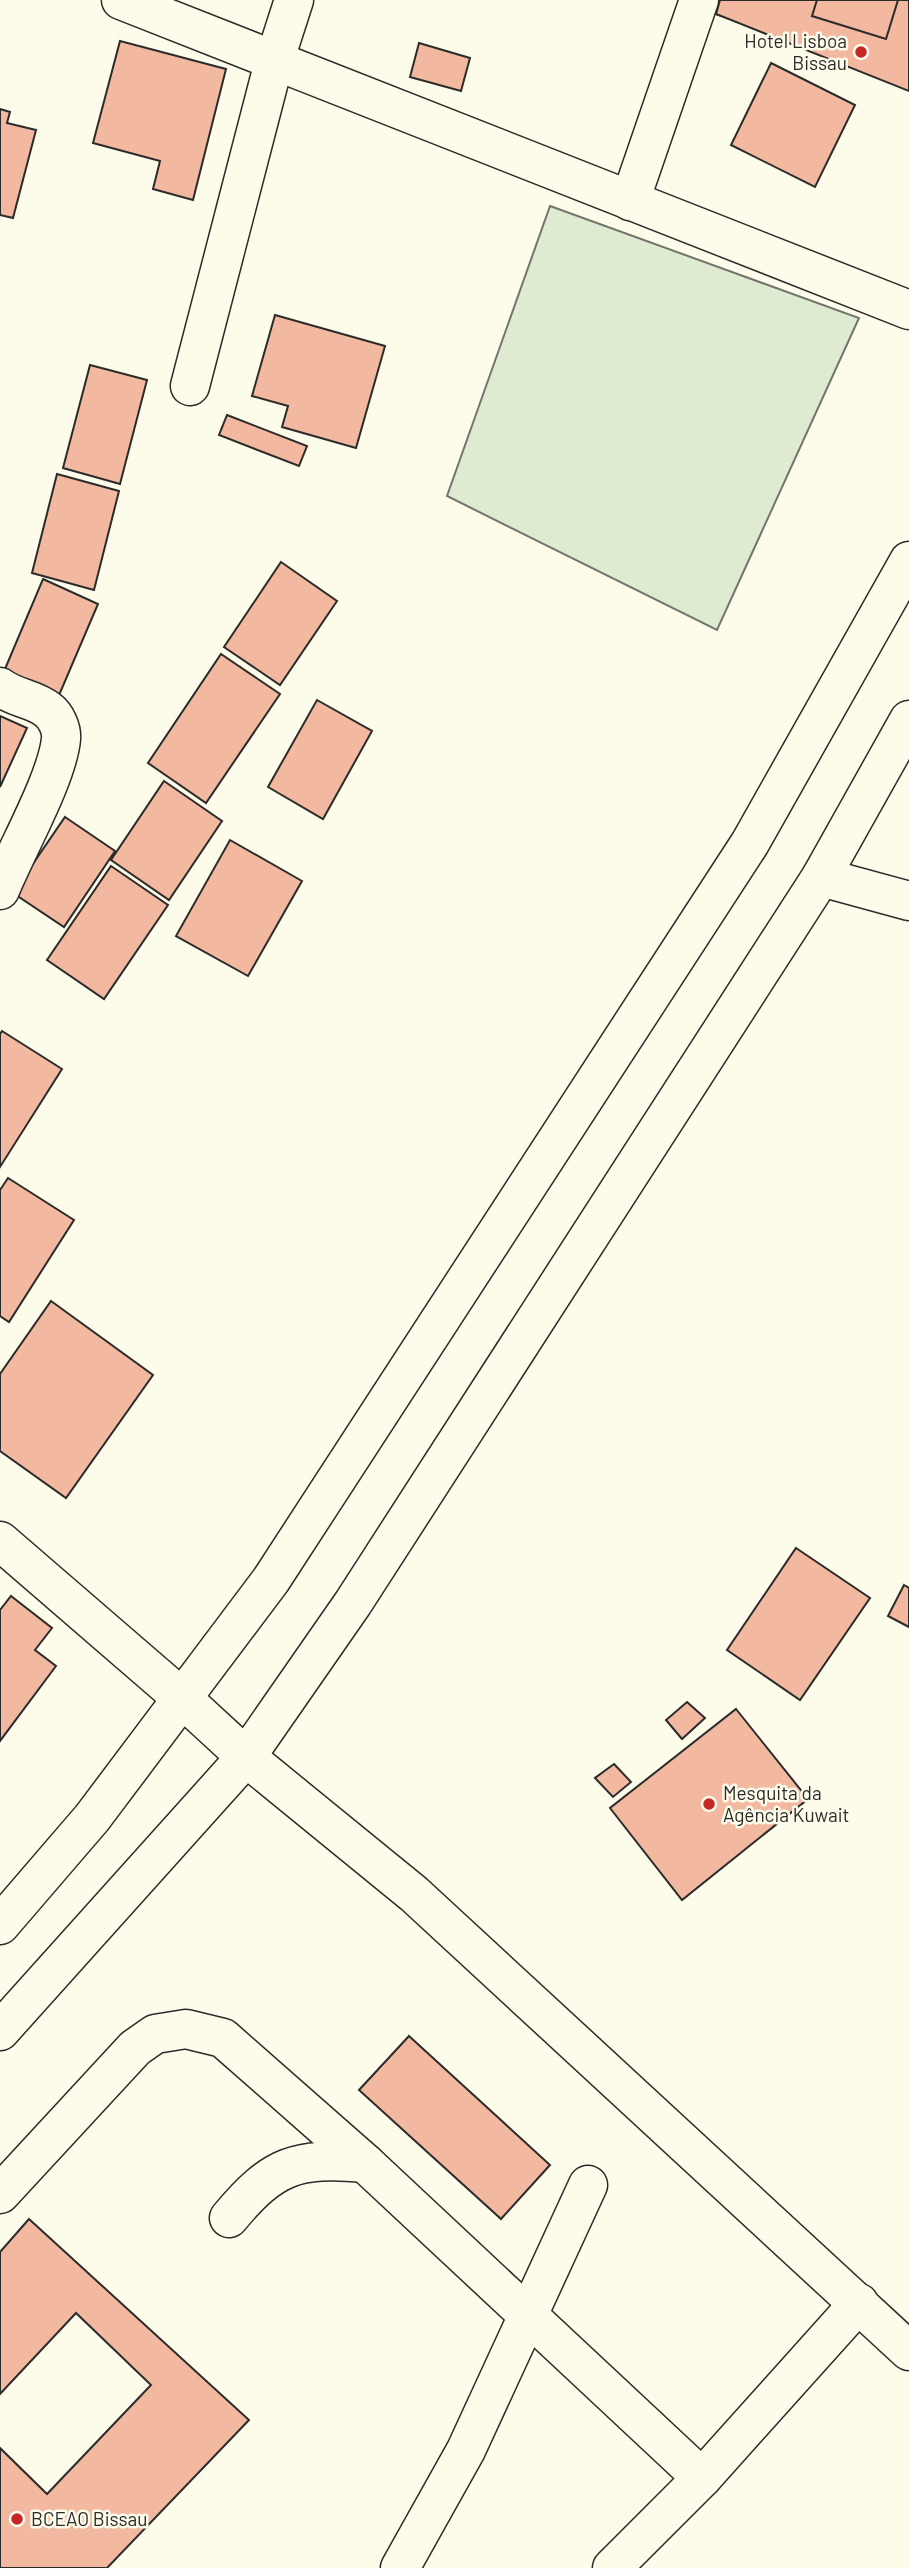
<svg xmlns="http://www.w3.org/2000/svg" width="909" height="2568" font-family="Barlow,sans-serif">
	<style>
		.green { fill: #deebd1; stroke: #74746e; stroke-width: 2 }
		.building { fill: #f2b8a0; stroke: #2b2b2b; stroke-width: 2 }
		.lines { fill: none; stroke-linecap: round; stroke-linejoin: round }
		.minor-casing { stroke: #2b2b2b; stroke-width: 41 }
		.major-casing { stroke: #2b2b2b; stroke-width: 41 }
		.minor { stroke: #fdfbea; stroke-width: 38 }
		.major { stroke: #fdfbea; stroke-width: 38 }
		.poi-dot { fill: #c62828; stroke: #fdfbea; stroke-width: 2.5 }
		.labels { text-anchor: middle; stroke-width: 5; stroke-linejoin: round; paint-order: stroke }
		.poi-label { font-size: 19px; fill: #2b2b2b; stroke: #fdfbea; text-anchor: start }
	</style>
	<rect width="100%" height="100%" fill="#fdfbea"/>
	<polygon class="green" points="550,206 859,318 717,630 447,496"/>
	<g class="building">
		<polygon points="720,0 773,0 764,31 716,14"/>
		<polygon points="720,0 909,0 909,91 716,14"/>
		<polygon points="817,0 898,0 886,39 812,16"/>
		<polygon points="120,41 226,69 193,200 153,189 160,161 93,143"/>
		<polygon points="419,43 470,58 461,91 410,77"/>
		<polygon points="771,63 855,105 815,187 731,145"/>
		<polygon points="0,109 10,112 7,123 36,130 13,218 0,215"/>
		<polygon points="275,315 385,346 356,448 282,427 288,406 252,396"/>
		<polygon points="90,365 147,380 120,484 63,468"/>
		<polygon points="227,415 307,446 299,466 219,435"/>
		<polygon points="57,474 119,491 94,590 32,573"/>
		<polygon points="281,562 337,601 280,685 224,647"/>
		<polygon points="43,579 98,604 57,700 2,676"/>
		<polygon points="221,654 280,694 206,803 148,763"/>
		<polygon points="317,700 372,731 323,819 268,787"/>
		<polygon points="0,716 27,728 0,787"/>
		<polygon points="164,781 222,821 169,900 111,860"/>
		<polygon points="65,817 115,851 64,927 13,893"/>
		<polygon points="230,840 302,881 248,976 176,936"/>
		<polygon points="111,866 168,905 104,999 47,960"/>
		<polygon points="2,1031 62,1069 0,1167 0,1034"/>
		<polygon points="8,1178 74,1220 9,1322 0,1316 0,1190"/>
		<polygon points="51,1301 153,1375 66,1498 0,1451 0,1374"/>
		<polygon points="796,1548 870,1598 800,1700 727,1650"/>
		<polygon points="904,1585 909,1588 909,1627 888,1616"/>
		<polygon points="11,1596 52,1628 35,1650 56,1666 0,1741 0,1610"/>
		<polygon points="687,1702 705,1718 682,1739 666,1720"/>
		<polygon points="736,1709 808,1799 682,1900 610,1808"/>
		<polygon points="614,1764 631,1782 613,1797 595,1778"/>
		<polygon points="409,2036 550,2165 501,2219 359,2090"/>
		<polygon points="29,2219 249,2420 107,2568 0,2568 0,2448 47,2494 151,2385 76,2313 0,2394 0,2252"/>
	</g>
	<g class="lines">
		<defs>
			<g id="minor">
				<polyline points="121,0 909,310"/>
				<polyline points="630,201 699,0"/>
				<polyline points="190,386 274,62 294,0"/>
				<path d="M0,687C14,698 35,699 48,710C56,716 62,729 61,739C57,779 16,850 0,890"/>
				<polyline points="821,877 909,901"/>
				<polyline points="0,1541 183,1699 246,1757 414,1894 909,2351"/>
				<polyline points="0,2194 135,2048 155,2034 186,2029 223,2038 365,2163 702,2478"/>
				<path d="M229,2218C273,2165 296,2157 365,2163"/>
				<polyline points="400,2568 466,2450 588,2185"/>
				<polyline points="612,2568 702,2478 859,2303"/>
			</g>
			<g id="major">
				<polyline points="0,1925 92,1818 271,1580 750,843 909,561"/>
				<polyline points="0,2031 246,1757 353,1603 821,877 909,720"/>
			</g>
		</defs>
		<use href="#minor" class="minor-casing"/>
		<use href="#major" class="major-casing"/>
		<use href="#minor" class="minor"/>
		<use href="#major" class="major"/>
	</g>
	<g class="poi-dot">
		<circle cx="861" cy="52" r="7"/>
		<circle cx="709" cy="1804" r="7"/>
		<circle cx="17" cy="2519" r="7"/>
	</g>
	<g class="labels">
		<g class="poi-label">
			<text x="847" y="48" text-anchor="end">Hotel Lisboa<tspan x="847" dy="22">Bissau</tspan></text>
			<text x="723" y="1800">Mesquita da<tspan x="723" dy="22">Agência Kuwait</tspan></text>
			<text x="31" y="2526">BCEAO Bissau</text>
		</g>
	</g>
</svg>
